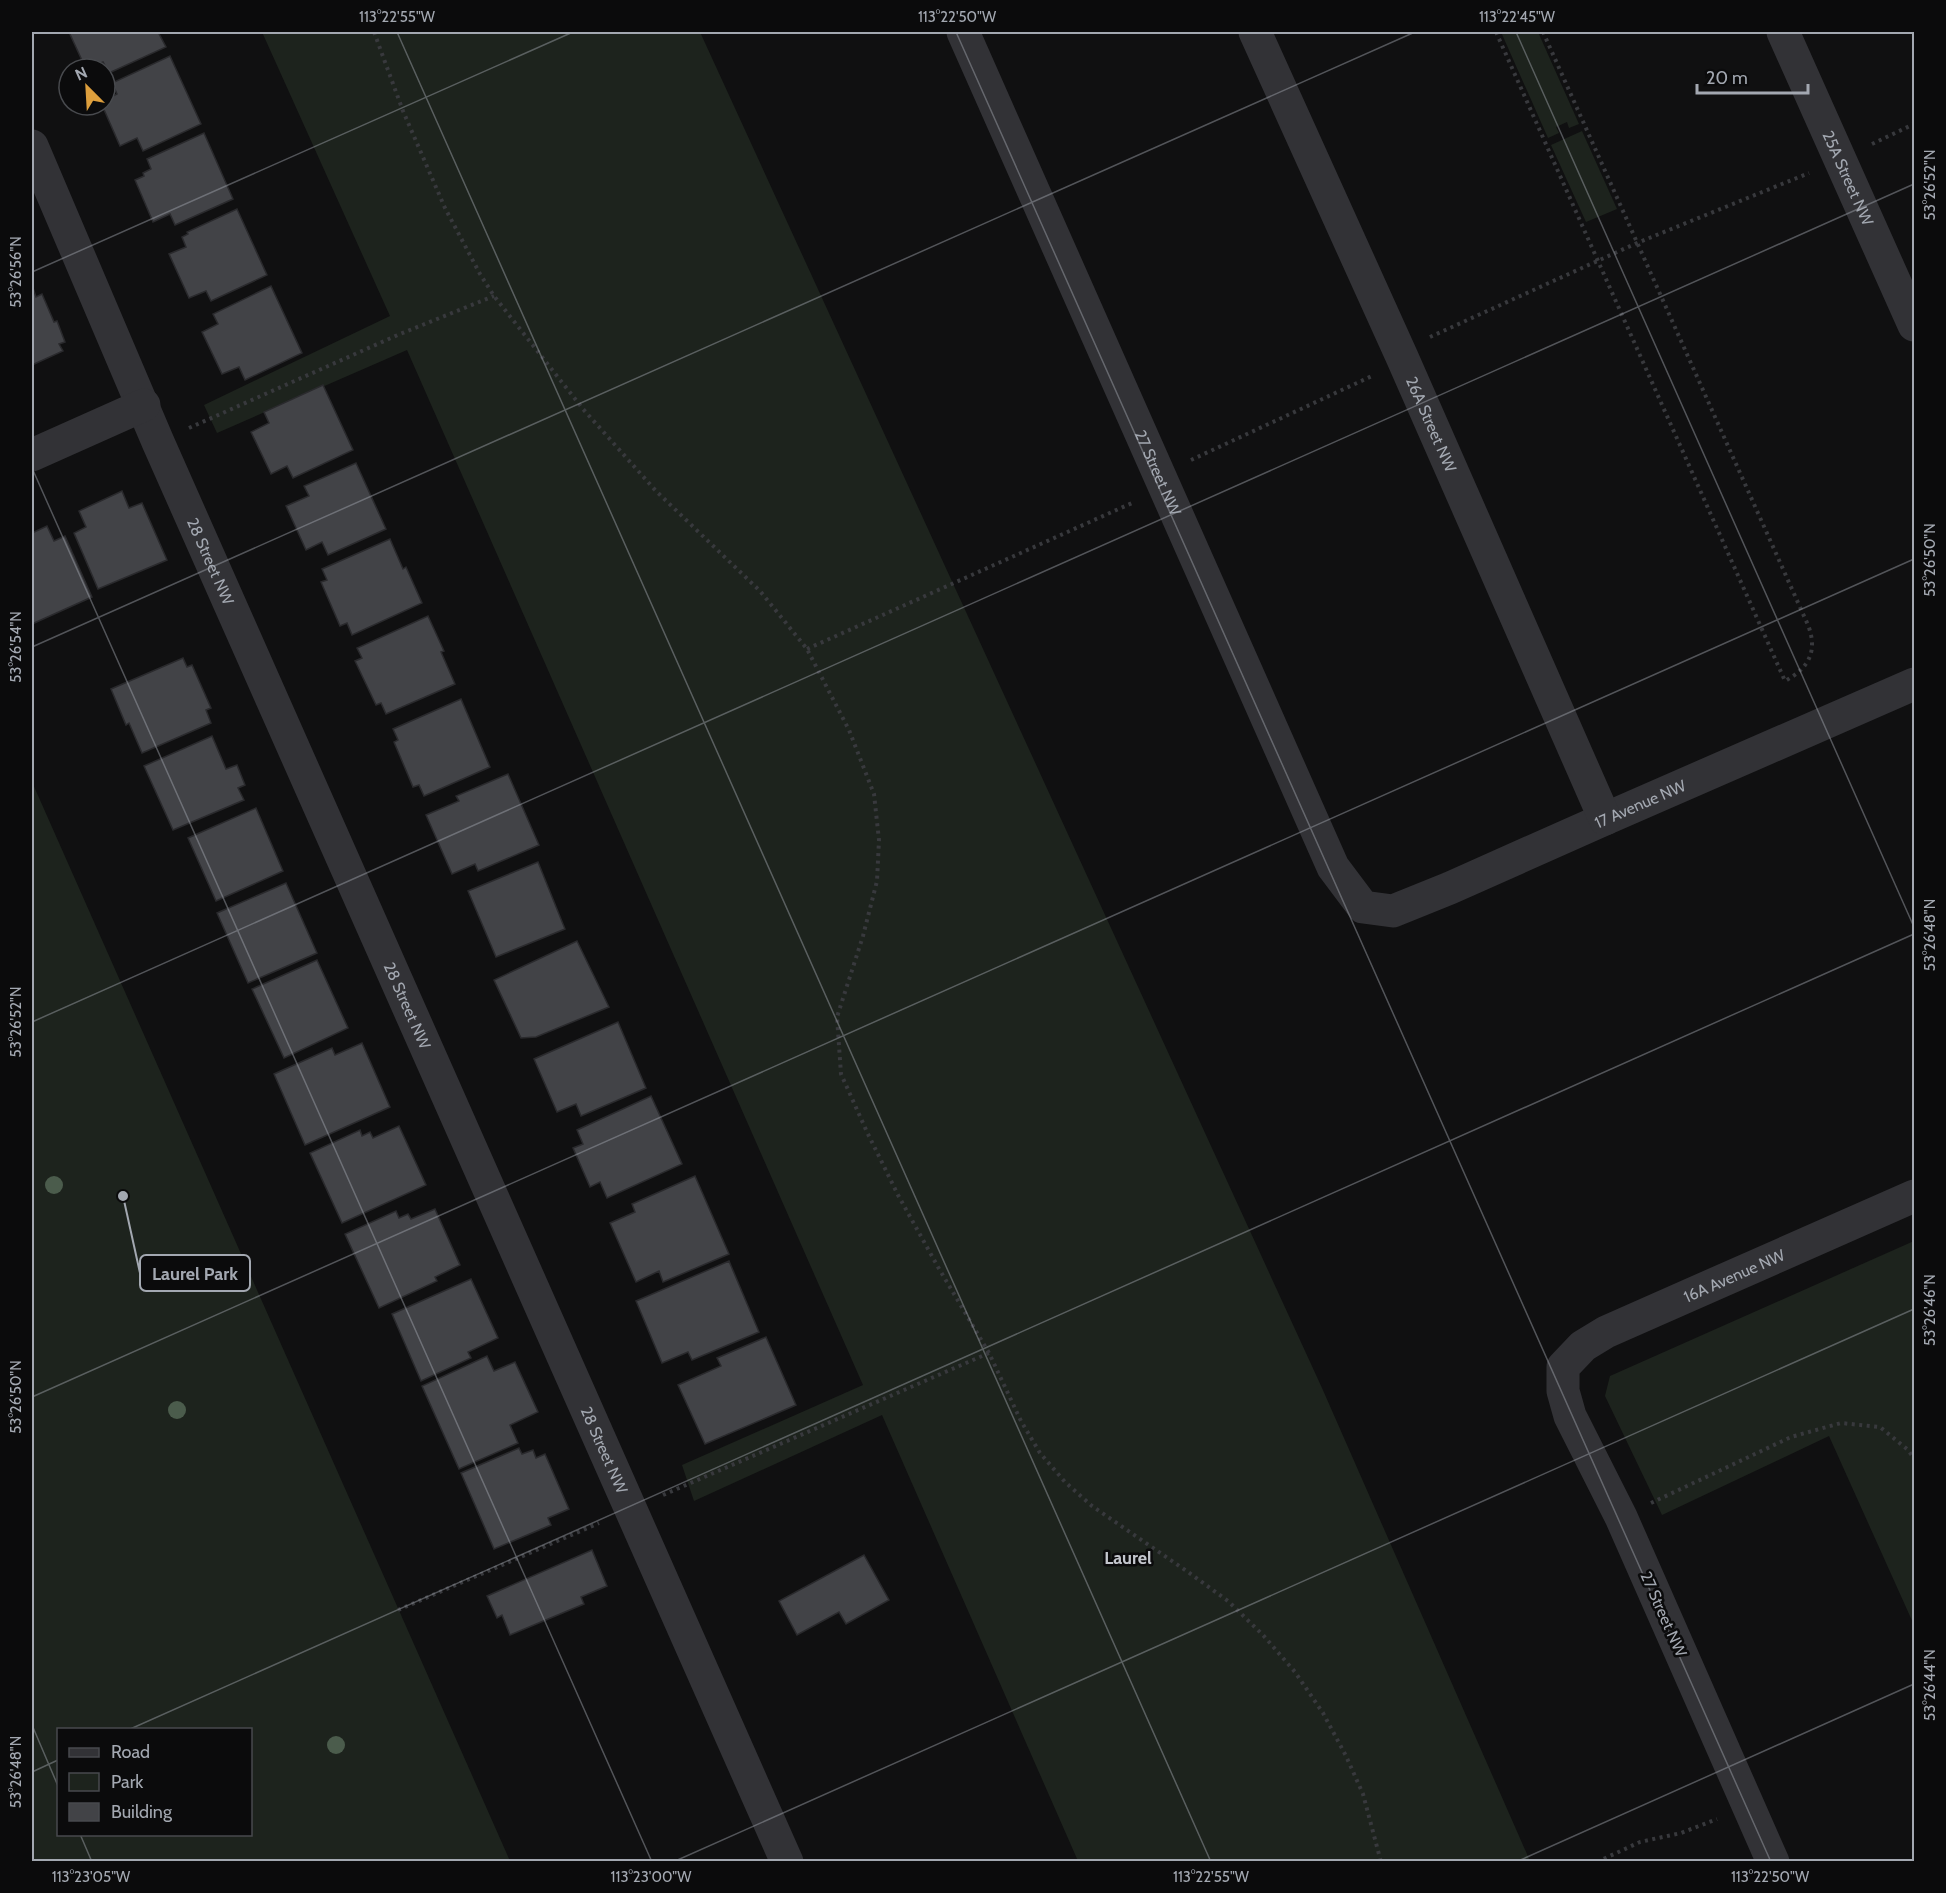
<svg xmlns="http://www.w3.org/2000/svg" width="1946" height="1893" font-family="Cabin,sans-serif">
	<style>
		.green { fill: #1d231d; fill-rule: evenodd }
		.building { fill: #424347; stroke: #2a2a2d; stroke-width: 1.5 }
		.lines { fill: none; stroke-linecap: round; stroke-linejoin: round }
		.path { stroke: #38393d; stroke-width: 4; stroke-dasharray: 3 4.5; stroke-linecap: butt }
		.minor { stroke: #323236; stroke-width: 33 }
		.tree { fill: #4b5c4c }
		.ticks { fill: none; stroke: #a3a8b1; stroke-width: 1.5; stroke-opacity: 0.45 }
		.labels { text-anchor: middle; stroke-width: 5; stroke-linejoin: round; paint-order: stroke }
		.street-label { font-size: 16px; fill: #a3a8b1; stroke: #0b0b0c }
		.neighbourhood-label { font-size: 18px; font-weight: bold; fill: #c3c6cd; stroke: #0b0b0c }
		.leader { fill: none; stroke: #a3a8b1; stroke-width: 2 }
		.callout-dot { fill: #a3a8b1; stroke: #0b0b0c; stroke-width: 2 }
		.callout { fill: #0b0b0c; stroke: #a3a8b1; stroke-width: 2 }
		.callout-label { font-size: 18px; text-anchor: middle; font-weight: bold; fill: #a3a8b1 }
		.neatline { fill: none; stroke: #a3a8b1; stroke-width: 2 }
		.ticks-label { font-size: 15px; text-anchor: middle; fill: #a3a8b1 }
	</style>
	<rect width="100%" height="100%" fill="#101011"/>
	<g class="green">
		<polygon points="262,32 700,32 1322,1388 1530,1861 1078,1861 882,1415 694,1501 682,1465 863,1385 407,350 217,433 204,405 390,316"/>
		<polygon points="1501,32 1538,32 1579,124 1569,128 1567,122 1556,127 1559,133 1548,138"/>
		<polygon points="1582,131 1617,209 1586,222 1551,145"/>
		<path d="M32,782L510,1861H32ZM58,1730H250V1834H58Z"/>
		<polygon points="1914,1241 1914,1625 1829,1436 1662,1515 1605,1396 1610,1376"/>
	</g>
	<g class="building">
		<polygon points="69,32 158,32 166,47 109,73 103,62 86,69"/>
		<polygon points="170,56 201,124 143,151 137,138 120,146 102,105 105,105 105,100 117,94 112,83"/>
		<polygon points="204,133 233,199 175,225 170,214 153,222 135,180 144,176 143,173 151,169 147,159"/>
		<polygon points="237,209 267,275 211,301 206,291 189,298 169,254 186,247 182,237 188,234 187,232"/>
		<polygon points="32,285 36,297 42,294 54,322 57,321 65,342 59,344 63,351 32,365"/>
		<polygon points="271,286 302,353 245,380 239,367 222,374 202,332 218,324 213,314"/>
		<polygon points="323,385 353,450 293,478 287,466 271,474 251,432 269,423 264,412"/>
		<polygon points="356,463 386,529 328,555 322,542 306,550 286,506 309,496 304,486"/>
		<polygon points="122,491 129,508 142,503 167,560 98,589 74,533 86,527 79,511"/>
		<polygon points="47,526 54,541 65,536 92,597 32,624 32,533"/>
		<polygon points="390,539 403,569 406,567 422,603 352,635 347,623 340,626 321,582 327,580 322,569"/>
		<polygon points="428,616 444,651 441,652 455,684 386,714 381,703 376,705 355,661 362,658 357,648"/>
		<polygon points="183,658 187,667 192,665 211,708 206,710 211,723 142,753 129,723 126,725 111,689"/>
		<polygon points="461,699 490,767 424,796 419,785 413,787 394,742 398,740 393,729"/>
		<polygon points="212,736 226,769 237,765 245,785 238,788 244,800 173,830 144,766"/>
		<polygon points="508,774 539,845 478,871 475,864 452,874 426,815 459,801 456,796"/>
		<polygon points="256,808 283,871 216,901 188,838"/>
		<polygon points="538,862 565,929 496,957 468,891"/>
		<polygon points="286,883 317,953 248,983 217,913"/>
		<polygon points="577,941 609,1007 536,1037 521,1038 494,980"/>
		<polygon points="317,960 348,1028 284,1058 252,989"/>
		<polygon points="618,1022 646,1088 581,1116 576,1104 557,1112 534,1059"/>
		<polygon points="362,1043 390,1107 305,1145 274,1074 332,1048 335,1055"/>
		<polygon points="651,1096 682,1164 607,1198 600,1182 590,1187 573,1148 583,1144 577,1130"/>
		<polygon points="399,1126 426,1185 342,1223 310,1153 360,1130 362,1136 370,1132 373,1138"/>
		<polygon points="695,1176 729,1254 663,1282 659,1271 636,1282 610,1223 635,1212 632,1204"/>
		<polygon points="435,1209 460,1265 435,1277 437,1281 379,1308 345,1234 396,1211 399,1218 408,1214 411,1219"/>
		<polygon points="729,1261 759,1332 692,1360 688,1352 662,1363 636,1301"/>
		<polygon points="471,1279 498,1338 468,1352 471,1358 421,1381 392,1314"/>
		<polygon points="766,1337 796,1405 705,1444 678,1385 721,1366 717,1358"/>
		<polygon points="487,1356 494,1371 515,1362 538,1412 510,1425 518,1443 459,1469 422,1386"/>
		<polygon points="519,1448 522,1454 533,1450 536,1458 545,1454 569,1509 548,1518 551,1525 494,1549 461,1473"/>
		<polygon points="592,1550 607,1586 581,1597 584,1604 510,1635 502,1615 497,1618 487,1596"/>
		<polygon points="864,1555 889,1600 846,1624 839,1612 797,1635 779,1601"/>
	</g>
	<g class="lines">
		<g class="path">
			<polyline points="374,32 403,111 445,208 480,274 494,296 583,409 656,491 760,591 807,649 849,730 874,794 879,840 877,881 863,936 837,1017 841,1074 867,1132 898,1195 938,1267 989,1353 1021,1421 1040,1453 1065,1482 1092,1506 1188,1572 1228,1601 1263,1635 1295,1672 1323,1713 1346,1756 1363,1794 1381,1862"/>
			<path d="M1496,32L1785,681C1809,668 1818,651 1808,625L1543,32"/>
			<polyline points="1872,144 1914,124"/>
			<polyline points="1430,337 1637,243 1809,173"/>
			<polyline points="189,428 400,334 494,296"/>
			<polyline points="1191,460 1372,376"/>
			<polyline points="807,649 1132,503"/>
			<polyline points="663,1495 989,1353"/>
			<polyline points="1651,1503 1791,1437 1841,1423 1880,1427 1907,1449 1914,1458"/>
			<polyline points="398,1610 599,1523"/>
			<polyline points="1597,1862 1640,1842 1681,1833 1717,1819"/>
		</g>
		<g class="minor">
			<path id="s1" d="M963,32L1333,867L1363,907L1393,911L1450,888L1605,819L1914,684"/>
			<path id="s2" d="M1255,32L1402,357L1605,819"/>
			<path id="s3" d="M1783,32L1914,325"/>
			<path id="s4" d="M32,146L158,442L787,1862"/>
			<polyline points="32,455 144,405"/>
			<path id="s5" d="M1773,1862L1621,1517L1570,1416L1563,1391V1367L1583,1346L1606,1332L1914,1196"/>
		</g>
	</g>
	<g class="tree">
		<circle cx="54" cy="1185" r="9"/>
		<circle cx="177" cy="1410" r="9"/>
		<circle cx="336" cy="1745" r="9"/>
	</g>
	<path class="ticks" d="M397,32L1211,1862M956,32L1771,1862M1516,32L1914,927M32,272L573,32M32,468L652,1862M32,647L1415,32M32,1022L1914,184M32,1397L1914,559M32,1725L58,1786M128,1730L1914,934M32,1772L58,1760M80,1834L92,1862M673,1862L1914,1309M1516,1862L1914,1684"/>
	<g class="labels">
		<g class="street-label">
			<text dy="6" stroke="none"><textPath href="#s3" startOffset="160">25A Street NW</textPath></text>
			<text dy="6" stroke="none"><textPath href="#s2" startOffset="430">26A Street NW</textPath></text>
			<text dy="6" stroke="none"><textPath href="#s1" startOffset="482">27 Street NW</textPath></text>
			<text dy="6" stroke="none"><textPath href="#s4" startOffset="452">28 Street NW</textPath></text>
			<text dy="6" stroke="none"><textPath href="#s1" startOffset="1263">17 Avenue NW</textPath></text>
			<text dy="6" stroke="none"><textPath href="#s4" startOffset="938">28 Street NW</textPath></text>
			<text dy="6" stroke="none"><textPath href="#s5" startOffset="736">16A Avenue NW</textPath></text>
			<text dy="6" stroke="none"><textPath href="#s4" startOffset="1424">28 Street NW</textPath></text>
			<text transform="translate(1664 1614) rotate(66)" y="6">27 Street NW</text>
		</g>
		<g class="neighbourhood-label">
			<text x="1128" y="1564">Laurel</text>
		</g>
	</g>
	<path class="leader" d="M123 1196L140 1273"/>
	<circle class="callout-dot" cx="123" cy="1196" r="6"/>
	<rect class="callout" x="140" y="1255" width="110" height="36" rx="6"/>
	<g class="callout-label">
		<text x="195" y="1280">Laurel Park</text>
	</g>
	<rect width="1946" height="1893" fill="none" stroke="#0b0b0c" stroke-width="66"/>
	<rect x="57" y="1728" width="195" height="108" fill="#0b0b0c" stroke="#484a4e" stroke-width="1.5"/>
	<rect x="69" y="1748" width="30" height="9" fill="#323236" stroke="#484a4e" stroke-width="1.5"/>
	<text x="111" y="1758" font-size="18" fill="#a3a8b1">Road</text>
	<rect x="69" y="1773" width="30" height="18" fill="#1d231d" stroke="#484a4e" stroke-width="1.5"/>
	<text x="111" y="1788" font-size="18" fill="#a3a8b1">Park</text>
	<rect x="69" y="1803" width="30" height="18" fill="#424347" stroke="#484a4e" stroke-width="1.5"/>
	<text x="111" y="1818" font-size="18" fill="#a3a8b1">Building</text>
	<g transform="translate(87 87) rotate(336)"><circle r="28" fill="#0b0b0c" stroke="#484a4e" stroke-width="1.5"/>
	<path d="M0-4.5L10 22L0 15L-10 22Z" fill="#dd9f3d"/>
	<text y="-9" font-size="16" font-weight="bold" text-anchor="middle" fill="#a3a8b1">N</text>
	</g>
	<path d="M1697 84v9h111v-9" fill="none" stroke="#a3a8b1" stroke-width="3"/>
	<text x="1706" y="84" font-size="18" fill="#a3a8b1" stroke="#0b0b0c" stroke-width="4.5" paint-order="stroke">20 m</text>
	<rect x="33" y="33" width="1880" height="1827" class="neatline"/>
	<g class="ticks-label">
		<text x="397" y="22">113°22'55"W</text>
		<text x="957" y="22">113°22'50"W</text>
		<text x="1517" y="22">113°22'45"W</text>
		<text transform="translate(1930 185) rotate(-90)" y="5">53°26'52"N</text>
		<text transform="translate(16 272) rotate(-90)" y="5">53°26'56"N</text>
		<text transform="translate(1930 560) rotate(-90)" y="5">53°26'50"N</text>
		<text transform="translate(16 647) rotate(-90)" y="5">53°26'54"N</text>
		<text transform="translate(1930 935) rotate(-90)" y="5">53°26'48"N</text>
		<text transform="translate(16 1022) rotate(-90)" y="5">53°26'52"N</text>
		<text transform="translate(1930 1310) rotate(-90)" y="5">53°26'46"N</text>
		<text transform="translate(16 1397) rotate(-90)" y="5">53°26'50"N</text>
		<text transform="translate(1930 1685) rotate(-90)" y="5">53°26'44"N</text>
		<text transform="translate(16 1772) rotate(-90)" y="5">53°26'48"N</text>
		<text x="91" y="1882">113°23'05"W</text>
		<text x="651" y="1882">113°23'00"W</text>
		<text x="1211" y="1882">113°22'55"W</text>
		<text x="1770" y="1882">113°22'50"W</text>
	</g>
</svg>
